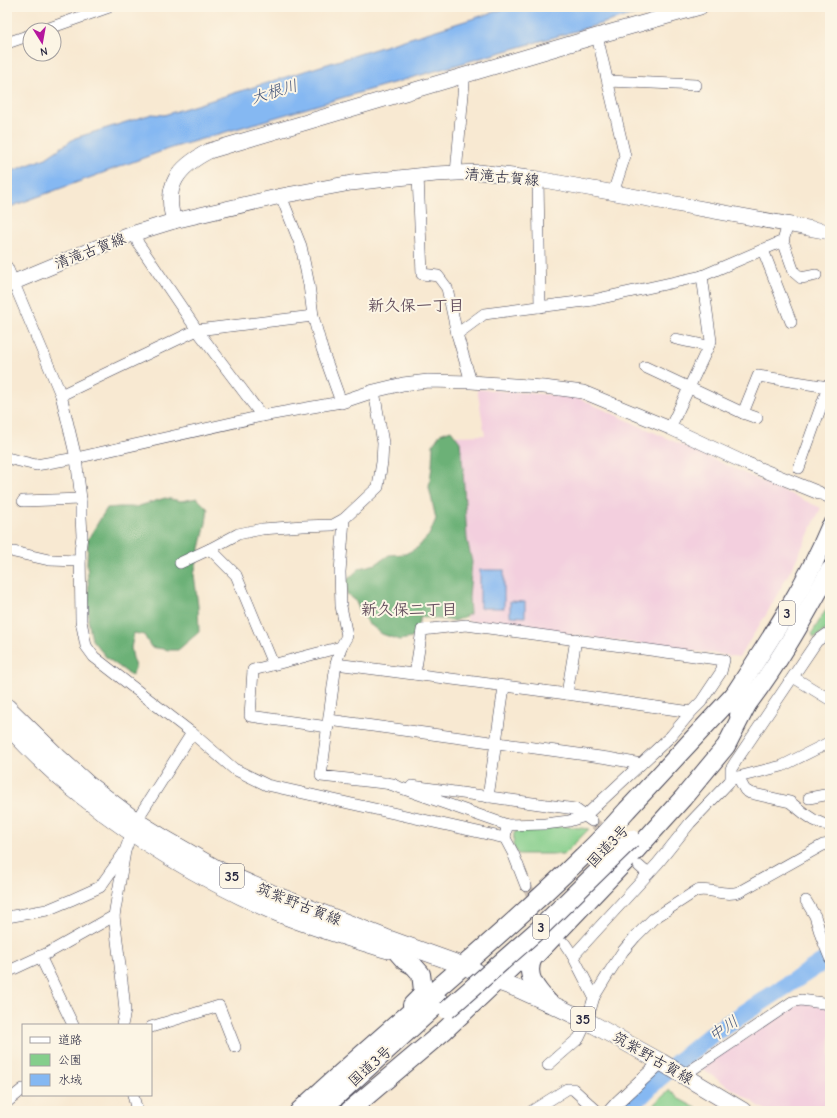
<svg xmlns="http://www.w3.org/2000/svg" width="837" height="1118" font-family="'Comic Neue','Klee One',sans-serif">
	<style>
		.built { fill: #f3cfde }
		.green { fill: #85ce8b; stroke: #547863 }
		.forest { fill: #6cb177; stroke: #476a59 }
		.water { fill: #85b8f2; stroke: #546d96 }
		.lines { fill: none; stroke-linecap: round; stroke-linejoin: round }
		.river { stroke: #85b8f2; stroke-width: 18 }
		.minor-tunnel { stroke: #cdc1b4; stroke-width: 11; stroke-dasharray: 11 5.5; stroke-linecap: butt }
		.minor-casing { stroke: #424052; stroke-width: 12 }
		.tertiary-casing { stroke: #424052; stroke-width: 14 }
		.secondary-casing { stroke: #424052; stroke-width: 16 }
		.primary-casing { stroke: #424052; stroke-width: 18 }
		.trunk-casing { stroke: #424052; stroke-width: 20 }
		.minor { stroke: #fff; stroke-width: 11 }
		.tertiary { stroke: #fff; stroke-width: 13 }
		.secondary { stroke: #fff; stroke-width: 15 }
		.primary { stroke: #fff; stroke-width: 17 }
		.trunk { stroke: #fff; stroke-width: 18 }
		.trunk-bridge-casing { stroke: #424052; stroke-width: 20; stroke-linecap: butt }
		.trunk-bridge { stroke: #fff; stroke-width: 18 }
		.labels { text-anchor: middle; stroke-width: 4; stroke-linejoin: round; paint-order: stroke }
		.shield { fill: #fcf5e5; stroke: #63616e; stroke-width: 1 }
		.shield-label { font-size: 14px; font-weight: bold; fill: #22223b }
		.street-label { font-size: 15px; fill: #22223b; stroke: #fcf5e5 }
		.water-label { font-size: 16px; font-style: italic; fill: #45567b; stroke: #fcf5e5 }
		.neighbourhood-label { font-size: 16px; font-weight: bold; fill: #634e5d; stroke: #fcf5e5 }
	</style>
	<rect width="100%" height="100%" fill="#fcf5e5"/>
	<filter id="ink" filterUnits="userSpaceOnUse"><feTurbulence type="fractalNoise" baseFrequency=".025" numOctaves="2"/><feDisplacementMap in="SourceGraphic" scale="8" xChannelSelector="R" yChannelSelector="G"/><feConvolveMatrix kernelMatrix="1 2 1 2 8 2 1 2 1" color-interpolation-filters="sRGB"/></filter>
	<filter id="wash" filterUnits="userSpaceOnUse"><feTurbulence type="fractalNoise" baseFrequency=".012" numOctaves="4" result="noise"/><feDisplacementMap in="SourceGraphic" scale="16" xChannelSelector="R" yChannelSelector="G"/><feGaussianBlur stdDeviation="0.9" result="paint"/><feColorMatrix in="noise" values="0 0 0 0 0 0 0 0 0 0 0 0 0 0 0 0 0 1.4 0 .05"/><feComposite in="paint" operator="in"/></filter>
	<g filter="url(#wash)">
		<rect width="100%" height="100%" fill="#f8e9d2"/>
		<g class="built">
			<polygon points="477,389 576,397 821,508 795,562 766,615 739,657 467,621 453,436 485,435"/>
			<polygon points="800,1002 830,1007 830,1111 767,1111 700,1068"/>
		</g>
		<g class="green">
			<polygon points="830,603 830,627 814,638 812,633"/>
			<polygon points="563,826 589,829 564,854 518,854 513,846 514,833 517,831"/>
			<polygon points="670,1090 679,1099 702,1111 646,1111"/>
		</g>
		<g class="forest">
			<polygon points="451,430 460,442 463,469 467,539 472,562 469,597 470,614 455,621 421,617 415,633 412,638 399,640 382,634 367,622 360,611 355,600 347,594 347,580 360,568 376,564 389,555 405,554 417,548 429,535 436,519 429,487 432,466 433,445 440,434"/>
			<polygon points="165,498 181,501 197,498 208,509 206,523 194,574 198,606 199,632 178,650 169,650 151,647 144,635 134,633 131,648 135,668 132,676 107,658 92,640 88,620 89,594 87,563 88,539 107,508 119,507 136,507"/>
		</g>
		<g class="water">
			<polygon points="510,7 660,7 365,91 168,149 7,208 7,173 46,158 75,138 152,114 164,115"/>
			<rect x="480" y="570" width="24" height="38"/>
			<polygon points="510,601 525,602 525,617 510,616"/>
		</g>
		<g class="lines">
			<polyline class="river" points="626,1111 659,1078 711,1035 830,957"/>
		</g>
	</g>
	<g filter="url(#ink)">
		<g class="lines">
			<g class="minor-tunnel">
				<polyline points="592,821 625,852"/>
				<polyline points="526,886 551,923"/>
			</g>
			<defs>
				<g id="minor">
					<polyline points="44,30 109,7"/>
					<polyline points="597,36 625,156 613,193"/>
					<polyline points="7,43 30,35"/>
					<polyline points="608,81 696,85"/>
					<polyline points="456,173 464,83 463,76"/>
					<polyline points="418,175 422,274 438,276 447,288 457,334"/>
					<polyline points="538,179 540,307"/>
					<polyline points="135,233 138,243 197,330 262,416"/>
					<polyline points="783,241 794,272 801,278 816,275"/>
					<polyline points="763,250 791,322"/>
					<polyline points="7,267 61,395 76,458 81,499 81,517 82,536 80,550 81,621 86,646 94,657 192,733 234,769 267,785 505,838 507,825"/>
					<polyline points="676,339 708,346"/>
					<polyline points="645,367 743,413"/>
					<polyline points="471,382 457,334 484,314 593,300 702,276 783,241 788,224"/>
					<polyline points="374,391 383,443 382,462 378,487 344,519 340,572 341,606 347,636 341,647 336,664 321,776 393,784"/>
					<polyline points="61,395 197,330 313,316"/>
					<polyline points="757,418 743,413 758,376 828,387 799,468"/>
					<polyline points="670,428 711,341 702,276"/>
					<polyline points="7,458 36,465 76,458 262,416 341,402 322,349 313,316 309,285 301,246 281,196"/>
					<polyline points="819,493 830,498"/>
					<polyline points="23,501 81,499"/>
					<polyline points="14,552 49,560 80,561"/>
					<polyline points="180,563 210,549"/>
					<polyline points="273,664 236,575 210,549 238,534 262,529 303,526 333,525 344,519"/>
					<polyline points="336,664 567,694 691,712 671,736 585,816 569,821 545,824 507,825 387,783"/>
					<polyline points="415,674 422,630 466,625 724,660 721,672 701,702 691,712"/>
					<polyline points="793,677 829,699 830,698"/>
					<polyline points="567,694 576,639"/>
					<polyline points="329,720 608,758 641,764"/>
					<polyline points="328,727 250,716 253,670 341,647"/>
					<polyline points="738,777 745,790 750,793 790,802 805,814 814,820 823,824 830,825"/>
					<polyline points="731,780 731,769 736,761 817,641 830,632"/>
					<polyline points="412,786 575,809 592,821"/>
					<polyline points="488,797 504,687"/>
					<polyline points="809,798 830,794"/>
					<polyline points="505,838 513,853 526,886"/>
					<polyline points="639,866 648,874"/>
					<polyline points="806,901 815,916 821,936 830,958"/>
					<polyline points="7,917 47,910 71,900 100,887 124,853"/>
					<polyline points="565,944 573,956"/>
					<polyline points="40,956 73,1025"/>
					<polyline points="7,972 48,953 114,916"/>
					<path d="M594,997L608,974L623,951L635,937L653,919L696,891C709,887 723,897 739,892L823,845L830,844"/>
					<polyline points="122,1025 125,1011 123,990 114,916 125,851 136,821 192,733"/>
					<polyline points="151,1027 219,1006 235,1047"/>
					<polyline points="548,1065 579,1038 587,1021 594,997 573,956 658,863 690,823 731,780 738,777 782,766 830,742"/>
					<polyline points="684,1075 792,1002 801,1000 830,1004"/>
					<polyline points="133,1095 137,1111"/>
					<polyline points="7,1102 23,1089"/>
					<polyline points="532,1111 567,1089 573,1089 597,1111"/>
				</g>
				<g id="tertiary">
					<polyline points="341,402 374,391 403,384 428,381 471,382 544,387 583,392 670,428 743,462 819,493"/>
					<polyline points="610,1111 618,1102 661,1062"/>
				</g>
				<g id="secondary">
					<path d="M174,221C163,186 178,167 209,151L597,36L700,7"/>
					<polyline points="7,285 93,249 135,233 174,221 281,196 351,183 436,174 479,172 538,179 830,232"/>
				</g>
				<g id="primary">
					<polyline points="7,707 58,757 89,785 136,821 162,837 221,871 283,898 386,938 464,966 496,981 518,989 549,1003 587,1021 661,1062 743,1111"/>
					<path d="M7,725C30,750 55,775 82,796C140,842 205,881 273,911C310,927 350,938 388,950"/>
				</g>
				<g id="trunk">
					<path d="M728,704C765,647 804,590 830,527"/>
					<path d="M739,715C775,670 803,620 830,570"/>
					<polyline points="398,953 405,961 414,966 421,974 422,982 423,991 419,998 412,1005"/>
					<path d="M549,1003C537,990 524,976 533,958L637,849L683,798L726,746L747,705"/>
					<path d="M299,1111C392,1025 492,945 583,856C598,842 613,826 627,810C663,772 698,733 734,695"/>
					<polyline points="320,1111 440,1002"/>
					<polyline points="349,1111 445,1030 536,944"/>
				</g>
			</defs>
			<use href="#minor" class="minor-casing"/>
			<use href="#tertiary" class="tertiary-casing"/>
			<use href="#secondary" class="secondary-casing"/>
			<use href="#primary" class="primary-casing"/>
			<use href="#trunk" class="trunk-casing"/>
			<use href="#minor" class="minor"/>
			<use href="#tertiary" class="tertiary"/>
			<use href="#secondary" class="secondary"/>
			<use href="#primary" class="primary"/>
			<use href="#trunk" class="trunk"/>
			<defs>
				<polyline id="trunk-bridge" points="447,1010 539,929 631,839"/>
			</defs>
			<use href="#trunk-bridge" class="trunk-bridge-casing"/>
			<use href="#trunk-bridge" class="trunk-bridge"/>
		</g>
	</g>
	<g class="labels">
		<g class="shield">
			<rect x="779" y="601" width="16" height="24" rx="3"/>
			<rect x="220" y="864" width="24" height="24" rx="3"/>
			<rect x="533" y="915" width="16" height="24" rx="3"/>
			<rect x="571" y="1007" width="24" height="24" rx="3"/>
		</g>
		<g class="shield-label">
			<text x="787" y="618">3</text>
			<text x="232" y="881">35</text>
			<text x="541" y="932">3</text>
			<text x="583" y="1024">35</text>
		</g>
		<g class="street-label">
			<text transform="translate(502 177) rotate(5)" y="5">清滝古賀線</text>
			<text transform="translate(90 251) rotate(-21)" y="5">清滝古賀線</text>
			<text transform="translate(608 846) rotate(-46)" y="5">国道3号</text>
			<text transform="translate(299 904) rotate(22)" y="5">筑紫野古賀線</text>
			<text transform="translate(653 1058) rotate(30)" y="5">筑紫野古賀線</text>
			<text transform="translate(370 1066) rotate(-42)" y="5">国道3号</text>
		</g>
		<g class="water-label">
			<text transform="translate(274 91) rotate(-17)" y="6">大根川</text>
			<text transform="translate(723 1028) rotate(-35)" y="6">中川</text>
		</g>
		<g class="neighbourhood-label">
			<text x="416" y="311">新久保一丁目</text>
			<text x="409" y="615">新久保二丁目</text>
		</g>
	</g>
	<rect width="837" height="1118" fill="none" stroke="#fcf5e5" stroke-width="24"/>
	<rect x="22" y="1024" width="130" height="72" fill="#fcf5e5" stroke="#a5a1a1"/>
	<rect x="30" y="1037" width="20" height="6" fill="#ffffff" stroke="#a5a1a1"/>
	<text x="58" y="1044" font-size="12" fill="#22223b">道路</text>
	<rect x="30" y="1054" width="20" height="12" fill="#85ce8b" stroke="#a5a1a1"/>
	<text x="58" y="1064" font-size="12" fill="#22223b">公園</text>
	<rect x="30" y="1074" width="20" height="12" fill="#85b8f2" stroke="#a5a1a1"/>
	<text x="58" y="1084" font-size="12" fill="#22223b">水域</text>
	<g transform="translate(42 42) rotate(169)"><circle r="19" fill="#fcf5e5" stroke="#a5a1a1"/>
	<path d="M0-3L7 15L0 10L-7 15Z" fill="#b5179e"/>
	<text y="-6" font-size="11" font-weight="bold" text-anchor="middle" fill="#22223b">N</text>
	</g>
</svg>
